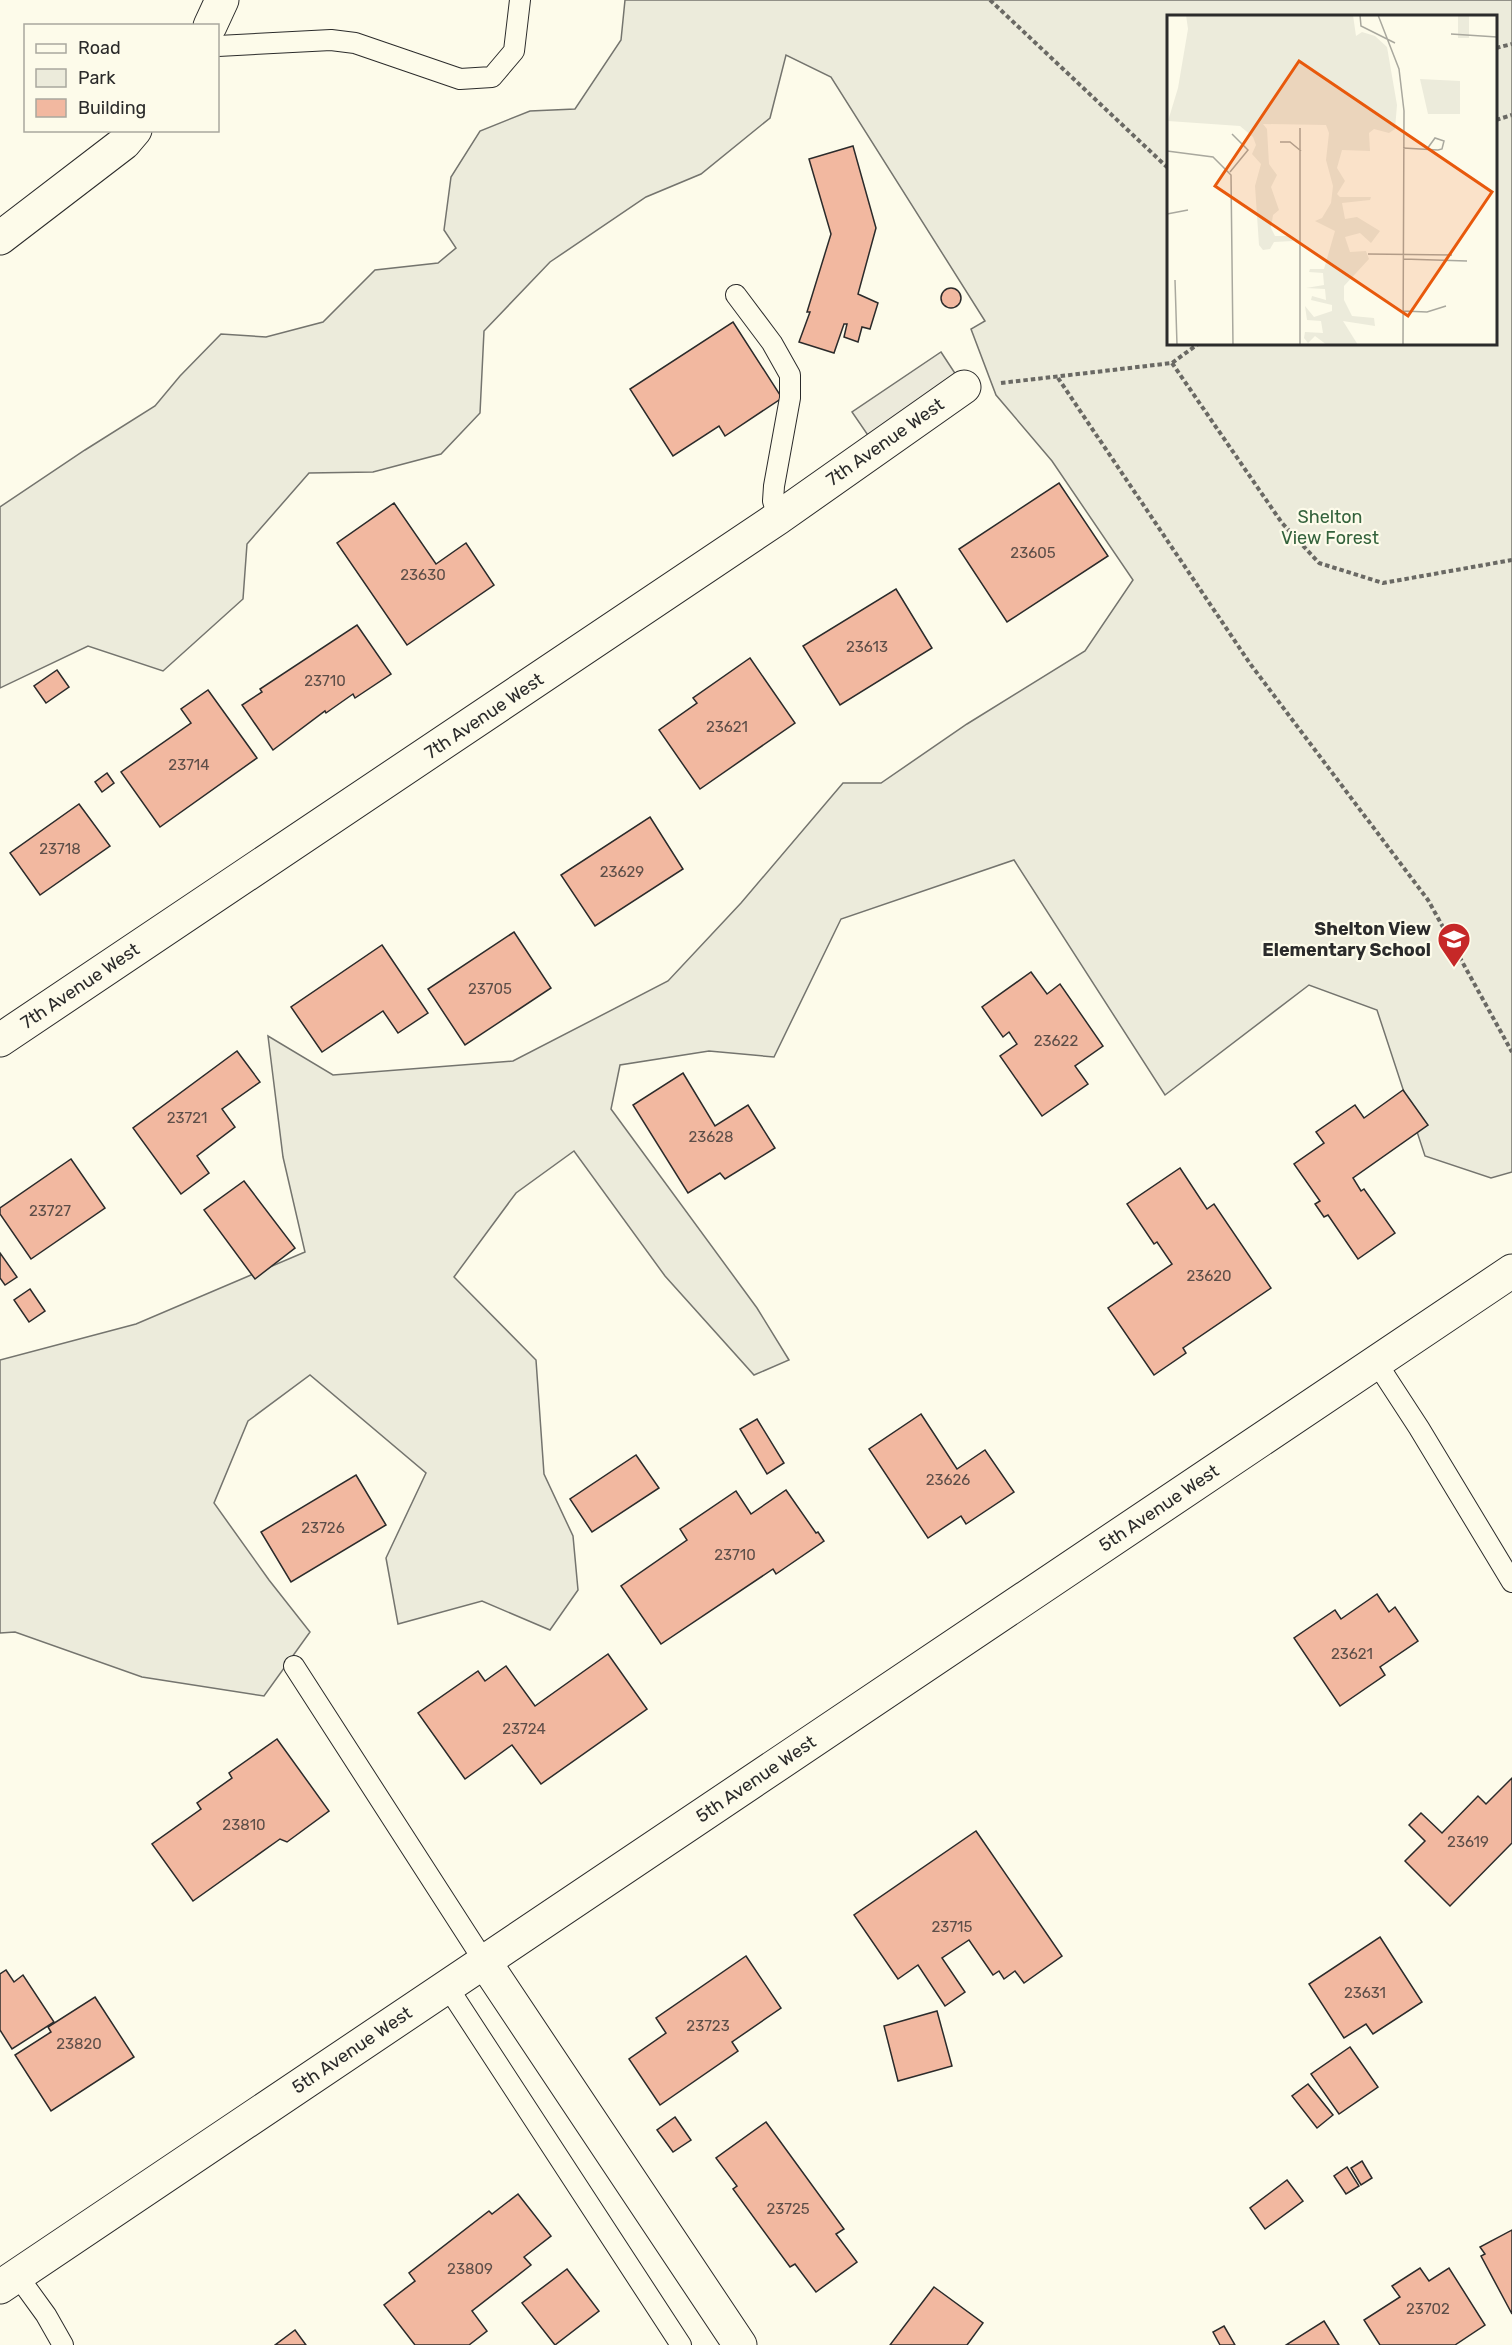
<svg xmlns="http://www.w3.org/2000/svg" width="1512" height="2345" font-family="Rubik,sans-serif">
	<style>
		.green { fill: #ecebdb; stroke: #74746e; stroke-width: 1.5; fill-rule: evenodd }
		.parking { fill: #eceadb; stroke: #74746e; stroke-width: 1.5 }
		.building { fill: #f2b8a0; stroke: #2b2b2b; stroke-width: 1.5 }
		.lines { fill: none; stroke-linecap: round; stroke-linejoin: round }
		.service-casing { stroke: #2b2b2b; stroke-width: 22 }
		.minor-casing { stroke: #2b2b2b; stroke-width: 35 }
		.path { stroke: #6a6964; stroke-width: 4; stroke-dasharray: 4.5 3; stroke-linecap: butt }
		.service { stroke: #fdfbea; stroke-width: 20 }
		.minor { stroke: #fdfbea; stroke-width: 33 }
		.labels { text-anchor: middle; stroke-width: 4.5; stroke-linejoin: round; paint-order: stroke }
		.number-label { font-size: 15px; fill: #5d4e48 }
		.street-label { font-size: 18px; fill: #2b2b2b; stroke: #fdfbea }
		.park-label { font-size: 18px; fill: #34623c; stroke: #fdfbea }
		.poi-label { font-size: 18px; font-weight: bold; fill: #2b2b2b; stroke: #fdfbea; text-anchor: end }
		.inset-road { fill: none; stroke: #a9a89e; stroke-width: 1.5 }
		.view { fill: #e8590c; fill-opacity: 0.15; stroke: #e8590c; stroke-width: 3 }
		.inset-edge { fill: none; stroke: #2b2b2b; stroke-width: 3 }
	</style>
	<rect width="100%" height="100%" fill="#fdfbea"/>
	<path class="green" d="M625,0H1512V1172L1491,1178L1425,1156L1377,1010L1309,985L1165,1095L1014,860L841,919L774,1057L709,1051L620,1065L611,1109L757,1308L789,1360L754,1375L665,1276L574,1151L516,1193L454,1277L536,1360L544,1474L573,1536L578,1590L550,1630L482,1601L398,1624L386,1558L426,1473L310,1375L248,1421L214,1503L269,1580L310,1632L264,1696L142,1677L15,1632L0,1633V1360L136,1324L305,1252L283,1157L268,1036L333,1075L513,1061L668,981L741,903L843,783H881L967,724L1085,651L1133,580L1052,461L996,395L971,329L985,321L831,77L786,55L770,118L701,174L646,197L550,262L484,331L480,413L441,454L373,472L309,473L247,544L243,599L163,671L88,646L0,688V507L85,450L155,406L180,376L221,334L266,337L323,322L375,270L438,263L456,248L444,230L451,177L480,131L530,111L575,109L621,40ZM1168,16H1496V344H1168Z"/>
	<polygon class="parking" points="941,352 964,387 876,447 852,412"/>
	<g class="building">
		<polygon points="853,146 876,228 858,294 878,303 870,329 862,327 858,342 844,337 847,324 844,324 834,353 799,342 810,312 807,312 831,234 809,159"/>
		<circle cx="951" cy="298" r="10"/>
		<polygon points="733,322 782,398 725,436 719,426 673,456 630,389"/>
		<polygon points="1059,483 1108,556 1007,622 959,549"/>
		<polygon points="394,503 436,564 466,543 494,585 407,645 337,543"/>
		<polygon points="896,589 932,648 840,705 803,646"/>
		<polygon points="357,625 391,674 355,698 353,694 326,713 325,711 273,750 242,705 262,692 260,689"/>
		<polygon points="750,658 795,723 700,789 659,730 697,703 693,698"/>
		<polygon points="57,670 69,687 46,703 34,686"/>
		<polygon points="208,690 257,758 160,827 121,772 191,723 181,709"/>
		<polygon points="107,773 114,783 102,792 95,782"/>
		<polygon points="79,804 110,846 40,895 10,853"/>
		<polygon points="650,817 683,869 595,926 561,875"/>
		<polygon points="514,932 551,988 465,1045 428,989"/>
		<polygon points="382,945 428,1013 398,1033 383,1011 322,1052 291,1007"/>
		<polygon points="1031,972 1047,994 1060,984 1103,1046 1075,1066 1088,1084 1042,1116 1000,1056 1017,1044 1009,1032 1003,1037 982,1007"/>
		<polygon points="237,1051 260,1082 222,1109 235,1127 197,1156 209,1173 181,1194 133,1128"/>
		<polygon points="683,1073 715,1126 748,1105 775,1148 725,1179 720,1173 688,1193 633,1105"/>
		<polygon points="1403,1090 1428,1125 1353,1178 1361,1191 1364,1189 1395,1233 1358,1259 1328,1215 1324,1217 1315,1204 1320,1201 1294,1164 1324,1143 1316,1132 1355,1105 1364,1118"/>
		<polygon points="71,1159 105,1208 31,1259 0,1214 0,1208"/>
		<polygon points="1180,1168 1207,1209 1214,1204 1271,1288 1183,1348 1186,1353 1154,1375 1108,1308 1172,1264 1157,1242 1154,1244 1127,1204"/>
		<polygon points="244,1181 295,1248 255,1279 204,1210"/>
		<polygon points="0,1253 17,1277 5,1285 0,1278"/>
		<polygon points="30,1289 45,1311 29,1322 14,1300"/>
		<polygon points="921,1414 957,1469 985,1450 1014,1492 966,1524 961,1516 928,1538 869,1449"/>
		<polygon points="757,1419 784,1463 767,1474 740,1429"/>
		<polygon points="636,1455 659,1488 592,1532 570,1499"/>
		<polygon points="356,1475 386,1525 291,1582 261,1532"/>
		<polygon points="786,1490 816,1533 818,1532 824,1541 776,1574 773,1569 661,1644 621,1586 687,1540 680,1529 736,1491 751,1514"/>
		<polygon points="1377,1594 1389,1612 1395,1607 1418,1641 1380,1667 1385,1675 1340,1706 1294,1638 1335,1610 1341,1619"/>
		<polygon points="608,1654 647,1709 541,1784 512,1745 465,1779 418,1713 478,1671 485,1681 506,1666 535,1706"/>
		<polygon points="277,1739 329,1811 287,1842 280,1839 193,1901 152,1844 201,1809 197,1803 232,1778 229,1773"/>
		<polygon points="1512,1778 1512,1843 1450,1906 1405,1861 1425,1841 1409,1825 1421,1813 1442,1833 1478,1796 1486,1804"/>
		<polygon points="976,1831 1062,1956 1024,1983 1015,1971 1004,1979 999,1971 993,1975 969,1940 942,1958 965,1992 945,2006 918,1965 898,1979 854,1915"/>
		<polygon points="1380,1937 1422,2002 1373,2034 1366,2024 1344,2038 1309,1984"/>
		<polygon points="746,1956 781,2008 732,2042 738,2051 660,2105 629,2059 666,2033 656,2018"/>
		<polygon points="6,1970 14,1982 23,1975 54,2022 12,2049 0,2030 0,1974"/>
		<polygon points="95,1997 134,2057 51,2111 15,2055 51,2032 48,2027"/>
		<polygon points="937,2011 952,2066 898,2081 884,2026"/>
		<polygon points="1350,2047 1378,2087 1339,2114 1311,2074"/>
		<polygon points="1308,2084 1333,2115 1317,2128 1292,2096"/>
		<polygon points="675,2117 691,2140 673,2152 657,2130"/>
		<polygon points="766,2122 844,2229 836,2234 857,2262 816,2292 795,2264 790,2267 733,2189 737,2186 716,2158"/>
		<polygon points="1362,2161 1372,2178 1361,2185 1351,2168"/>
		<polygon points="1347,2167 1359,2186 1346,2194 1334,2176"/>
		<polygon points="1287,2180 1303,2201 1265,2229 1250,2208"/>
		<polygon points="518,2194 551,2236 524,2257 531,2265 472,2311 487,2331 469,2345 415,2345 384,2305 415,2281 409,2273 489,2211 492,2214"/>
		<polygon points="1512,2230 1512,2314 1481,2256 1485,2254 1480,2247"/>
		<polygon points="1420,2268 1429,2281 1449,2268 1485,2325 1455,2345 1380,2345 1364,2320 1400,2297 1392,2286"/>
		<polygon points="567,2269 599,2311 555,2345 522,2303"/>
		<polygon points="934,2287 983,2323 967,2345 890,2345"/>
		<polygon points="1324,2321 1339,2345 1286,2345"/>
		<polygon points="1224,2326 1235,2345 1220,2345 1213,2332"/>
		<polygon points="295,2330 306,2345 275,2345"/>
	</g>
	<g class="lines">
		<defs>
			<g id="service">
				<polyline points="218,46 331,40 355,43 460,79 492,77 514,51 520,0"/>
				<polyline points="736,295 772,343 790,375 790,398 774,486 773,501 778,518"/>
				<polyline points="1376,1362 1419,1428 1512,1582"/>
				<polyline points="294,1666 484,1961"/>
				<polyline points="447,1986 681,2345"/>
				<polyline points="17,2275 46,2315 63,2345"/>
			</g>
			<g id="minor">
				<polyline points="210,26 222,0"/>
				<polyline points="0,238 124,143 135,130"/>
				<polyline points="0,1040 778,518 964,387"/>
				<polyline points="484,1961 740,2345"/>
				<polyline points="0,2287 1512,1271"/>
			</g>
		</defs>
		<use href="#service" class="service-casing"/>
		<use href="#minor" class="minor-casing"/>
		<g class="path">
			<polyline points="990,0 1168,168"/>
			<polyline points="1496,48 1512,44"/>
			<polyline points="1496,120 1512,115"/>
			<polyline points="1172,363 1282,523 1319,563 1383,583 1512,560"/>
			<polyline points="1058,378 1251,665 1428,900 1512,1052"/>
			<polyline points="1001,383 1172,363 1198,344"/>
		</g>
		<use href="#service" class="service"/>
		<use href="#minor" class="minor"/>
	</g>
	<defs>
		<symbol id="school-pin" viewBox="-11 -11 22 30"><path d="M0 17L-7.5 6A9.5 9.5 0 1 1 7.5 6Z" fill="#c62828" stroke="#fdfbea"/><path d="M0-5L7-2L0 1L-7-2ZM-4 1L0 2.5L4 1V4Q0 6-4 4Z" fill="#fff"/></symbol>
	</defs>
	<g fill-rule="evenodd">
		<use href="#school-pin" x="1435" y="920" width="38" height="52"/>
	</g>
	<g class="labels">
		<g class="number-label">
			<text x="1033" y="558">23605</text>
			<text x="423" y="580">23630</text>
			<text x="867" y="652">23613</text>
			<text x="325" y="686">23710</text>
			<text x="727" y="732">23621</text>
			<text x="189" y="770">23714</text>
			<text x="60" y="854">23718</text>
			<text x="622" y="877">23629</text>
			<text x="490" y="994">23705</text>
			<text x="1056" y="1046">23622</text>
			<text x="187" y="1123">23721</text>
			<text x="711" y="1142">23628</text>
			<text x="50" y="1216">23727</text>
			<text x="1209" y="1281">23620</text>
			<text x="948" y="1485">23626</text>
			<text x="323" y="1533">23726</text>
			<text x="735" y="1560">23710</text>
			<text x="1352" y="1659">23621</text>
			<text x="524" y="1734">23724</text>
			<text x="244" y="1830">23810</text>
			<text x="1468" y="1847">23619</text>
			<text x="952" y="1932">23715</text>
			<text x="1365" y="1998">23631</text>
			<text x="708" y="2031">23723</text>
			<text x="79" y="2049">23820</text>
			<text x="788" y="2214">23725</text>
			<text x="470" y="2274">23809</text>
			<text x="1428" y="2314">23702</text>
		</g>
		<g class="street-label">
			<text transform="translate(885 442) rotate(-35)" y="6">7th Avenue West</text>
			<text transform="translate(484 716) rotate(-34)" y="6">7th Avenue West</text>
			<text transform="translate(80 986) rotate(-34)" y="6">7th Avenue West</text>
			<text transform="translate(1159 1508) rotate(-34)" y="6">5th Avenue West</text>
			<text transform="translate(756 1779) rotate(-34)" y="6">5th Avenue West</text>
			<text transform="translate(352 2050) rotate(-34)" y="6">5th Avenue West</text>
		</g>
		<g class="park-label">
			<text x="1330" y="523">Shelton<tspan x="1330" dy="21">View Forest</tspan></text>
		</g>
		<g class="poi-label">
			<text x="1431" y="935">Shelton View<tspan x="1431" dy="21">Elementary School</tspan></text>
		</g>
	</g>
	<g transform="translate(1167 15)">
		<rect width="330" height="330" fill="#fdfbea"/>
		<path d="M19,0H186L189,21L195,17L208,21L220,32L230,90L228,114L222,118L207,114L202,118L203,136L175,135L170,153L178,166L170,179L173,182H204L203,185L175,188L178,204L190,202L213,216L204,228L193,218L178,222L183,237L199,236L202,244L177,271V285L185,301L207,303L208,311L176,306L191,330H160L148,321L141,328L137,323L138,317L156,318L154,306L140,305L138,291L147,302L165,296V290L144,285L145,281L159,285L158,274L139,273L157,270L156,258L142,257L143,254H157L168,216L148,206L155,203L164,188L166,171L159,145L162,118L159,110L96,109L100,114L102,149L110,160L104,172L112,195L106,200L104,213L108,221H122L126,226L107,227L103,234L96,235L92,230L88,171L94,149L85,139L89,130L86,122L73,111L1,106L11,73L21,14ZM291,0H302V23H291ZM253,64L293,66V99H261Z" fill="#ecebdb"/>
		<path class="inset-road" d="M193,0L194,11L228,28M211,0L232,54L237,96L236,330M284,19L330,22M113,127H123L134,136M236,133L271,135L275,134L277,126L268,123L260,134M0,136L46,142L64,160L66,330M63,157L81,135L65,119M330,198V268M0,199L21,195M201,239L285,240M236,244L300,246M8,265L10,330M236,296L260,297L279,291M133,330V113"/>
		<path class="view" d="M132,46L325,177L241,301L48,171Z"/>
		<rect width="330" height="330" class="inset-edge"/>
	</g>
	<rect x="24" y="24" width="195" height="108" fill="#fdfbea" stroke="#a9a89e" stroke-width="1.5"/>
	<rect x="36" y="44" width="30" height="9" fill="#fdfbea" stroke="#a9a89e" stroke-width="1.5"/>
	<text x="78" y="54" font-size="18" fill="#2b2b2b">Road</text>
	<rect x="36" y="69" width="30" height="18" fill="#ecebdb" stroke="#a9a89e" stroke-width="1.5"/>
	<text x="78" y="84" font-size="18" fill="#2b2b2b">Park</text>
	<rect x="36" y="99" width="30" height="18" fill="#f2b8a0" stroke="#a9a89e" stroke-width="1.5"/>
	<text x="78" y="114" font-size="18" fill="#2b2b2b">Building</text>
</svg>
